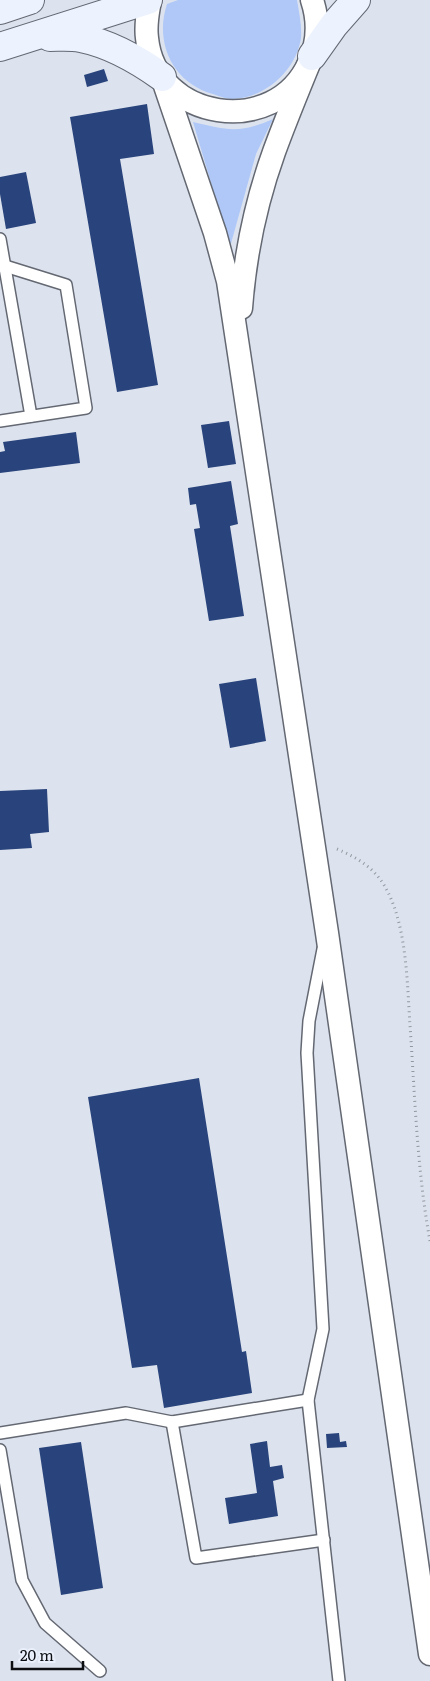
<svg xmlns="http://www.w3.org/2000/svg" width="430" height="1681" font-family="Literata,serif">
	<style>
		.green { fill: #afc8f8 }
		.building { fill: #29447c }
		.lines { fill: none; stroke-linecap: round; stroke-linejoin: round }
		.lane-casing { stroke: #636872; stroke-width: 14 }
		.street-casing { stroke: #636872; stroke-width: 25 }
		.secondary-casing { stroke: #636872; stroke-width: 30 }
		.path { stroke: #92979f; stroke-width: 3; stroke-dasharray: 1 4; stroke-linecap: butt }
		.lane { stroke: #fff; stroke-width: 11 }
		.street { stroke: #fff; stroke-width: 22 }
		.secondary { stroke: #ecf2fe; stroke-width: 28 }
	</style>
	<rect width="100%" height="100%" fill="#dde3ee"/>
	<g class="green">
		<path d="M178,0H297C299,12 302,26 301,38C296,71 265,98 232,99C226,99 219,96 213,94C173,83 154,43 167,4Z"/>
		<path d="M273,119L256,154L230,247L193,122C227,130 239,134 273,119Z"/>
	</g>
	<g class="building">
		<polygon points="104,69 108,81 87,87 84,75"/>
		<polygon points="147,104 154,154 120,159 158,385 117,392 70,117"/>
		<polygon points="26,172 36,223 6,229 0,194 0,177"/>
		<polygon points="229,421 236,464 208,468 201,425"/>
		<polygon points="76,432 80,463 0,473 0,452 5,451 3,442"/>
		<polygon points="231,481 238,524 230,526 244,616 209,621 194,529 200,528 196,504 190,505 188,488"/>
		<polygon points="256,678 266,741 230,748 219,684"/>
		<polygon points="47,789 49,832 30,834 32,848 0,850 0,791"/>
		<polygon points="199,1078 242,1352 246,1351 252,1393 164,1408 157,1365 132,1368 88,1097"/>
		<polygon points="339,1433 340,1442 346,1441 347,1447 327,1448 326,1434"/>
		<polygon points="267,1441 270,1467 282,1465 284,1478 273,1481 278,1516 229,1524 225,1498 257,1493 250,1444"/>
		<polygon points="81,1442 103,1588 61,1595 39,1448"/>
	</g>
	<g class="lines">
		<defs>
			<g id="lane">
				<polyline points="0,239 31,416"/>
				<polyline points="0,266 5,266 66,285 86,408 0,421"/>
				<polyline points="323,949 309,1021 307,1053 323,1329 308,1400 339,1681"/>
				<polyline points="172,1422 196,1558 324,1540"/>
				<polyline points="0,1433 126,1413 172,1422 308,1400"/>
				<polyline points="0,1450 22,1580 45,1623 100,1671"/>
			</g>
			<g id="street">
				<path d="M150,0C148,13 145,24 147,38C155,121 275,139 309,63C318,43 319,21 312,0"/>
				<polyline points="162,77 215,233 228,281 327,933 430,1654"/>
				<path d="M241,308C245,255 256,202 274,152C286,119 299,88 312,56"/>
			</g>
			<g id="secondary">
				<polyline points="0,10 30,0"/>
				<path d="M50,37C60,37 71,36 81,38C111,44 137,59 162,77"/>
				<polyline points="0,47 148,0"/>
				<polyline points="312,56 334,25 356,0"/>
			</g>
		</defs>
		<use href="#lane" class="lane-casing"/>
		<use href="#street" class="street-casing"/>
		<use href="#secondary" class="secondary-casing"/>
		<path class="path" d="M337,849C356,857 373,867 384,885C407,923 407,982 410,1025C415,1097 417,1170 430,1241"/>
		<use href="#lane" class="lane"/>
		<use href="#street" class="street"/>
		<use href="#secondary" class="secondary"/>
	</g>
	<path d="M12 1661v8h71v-8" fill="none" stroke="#0c0e12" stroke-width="2.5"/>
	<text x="20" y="1661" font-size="15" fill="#0c0e12" stroke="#eaf0fb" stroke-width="4" paint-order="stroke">20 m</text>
</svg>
